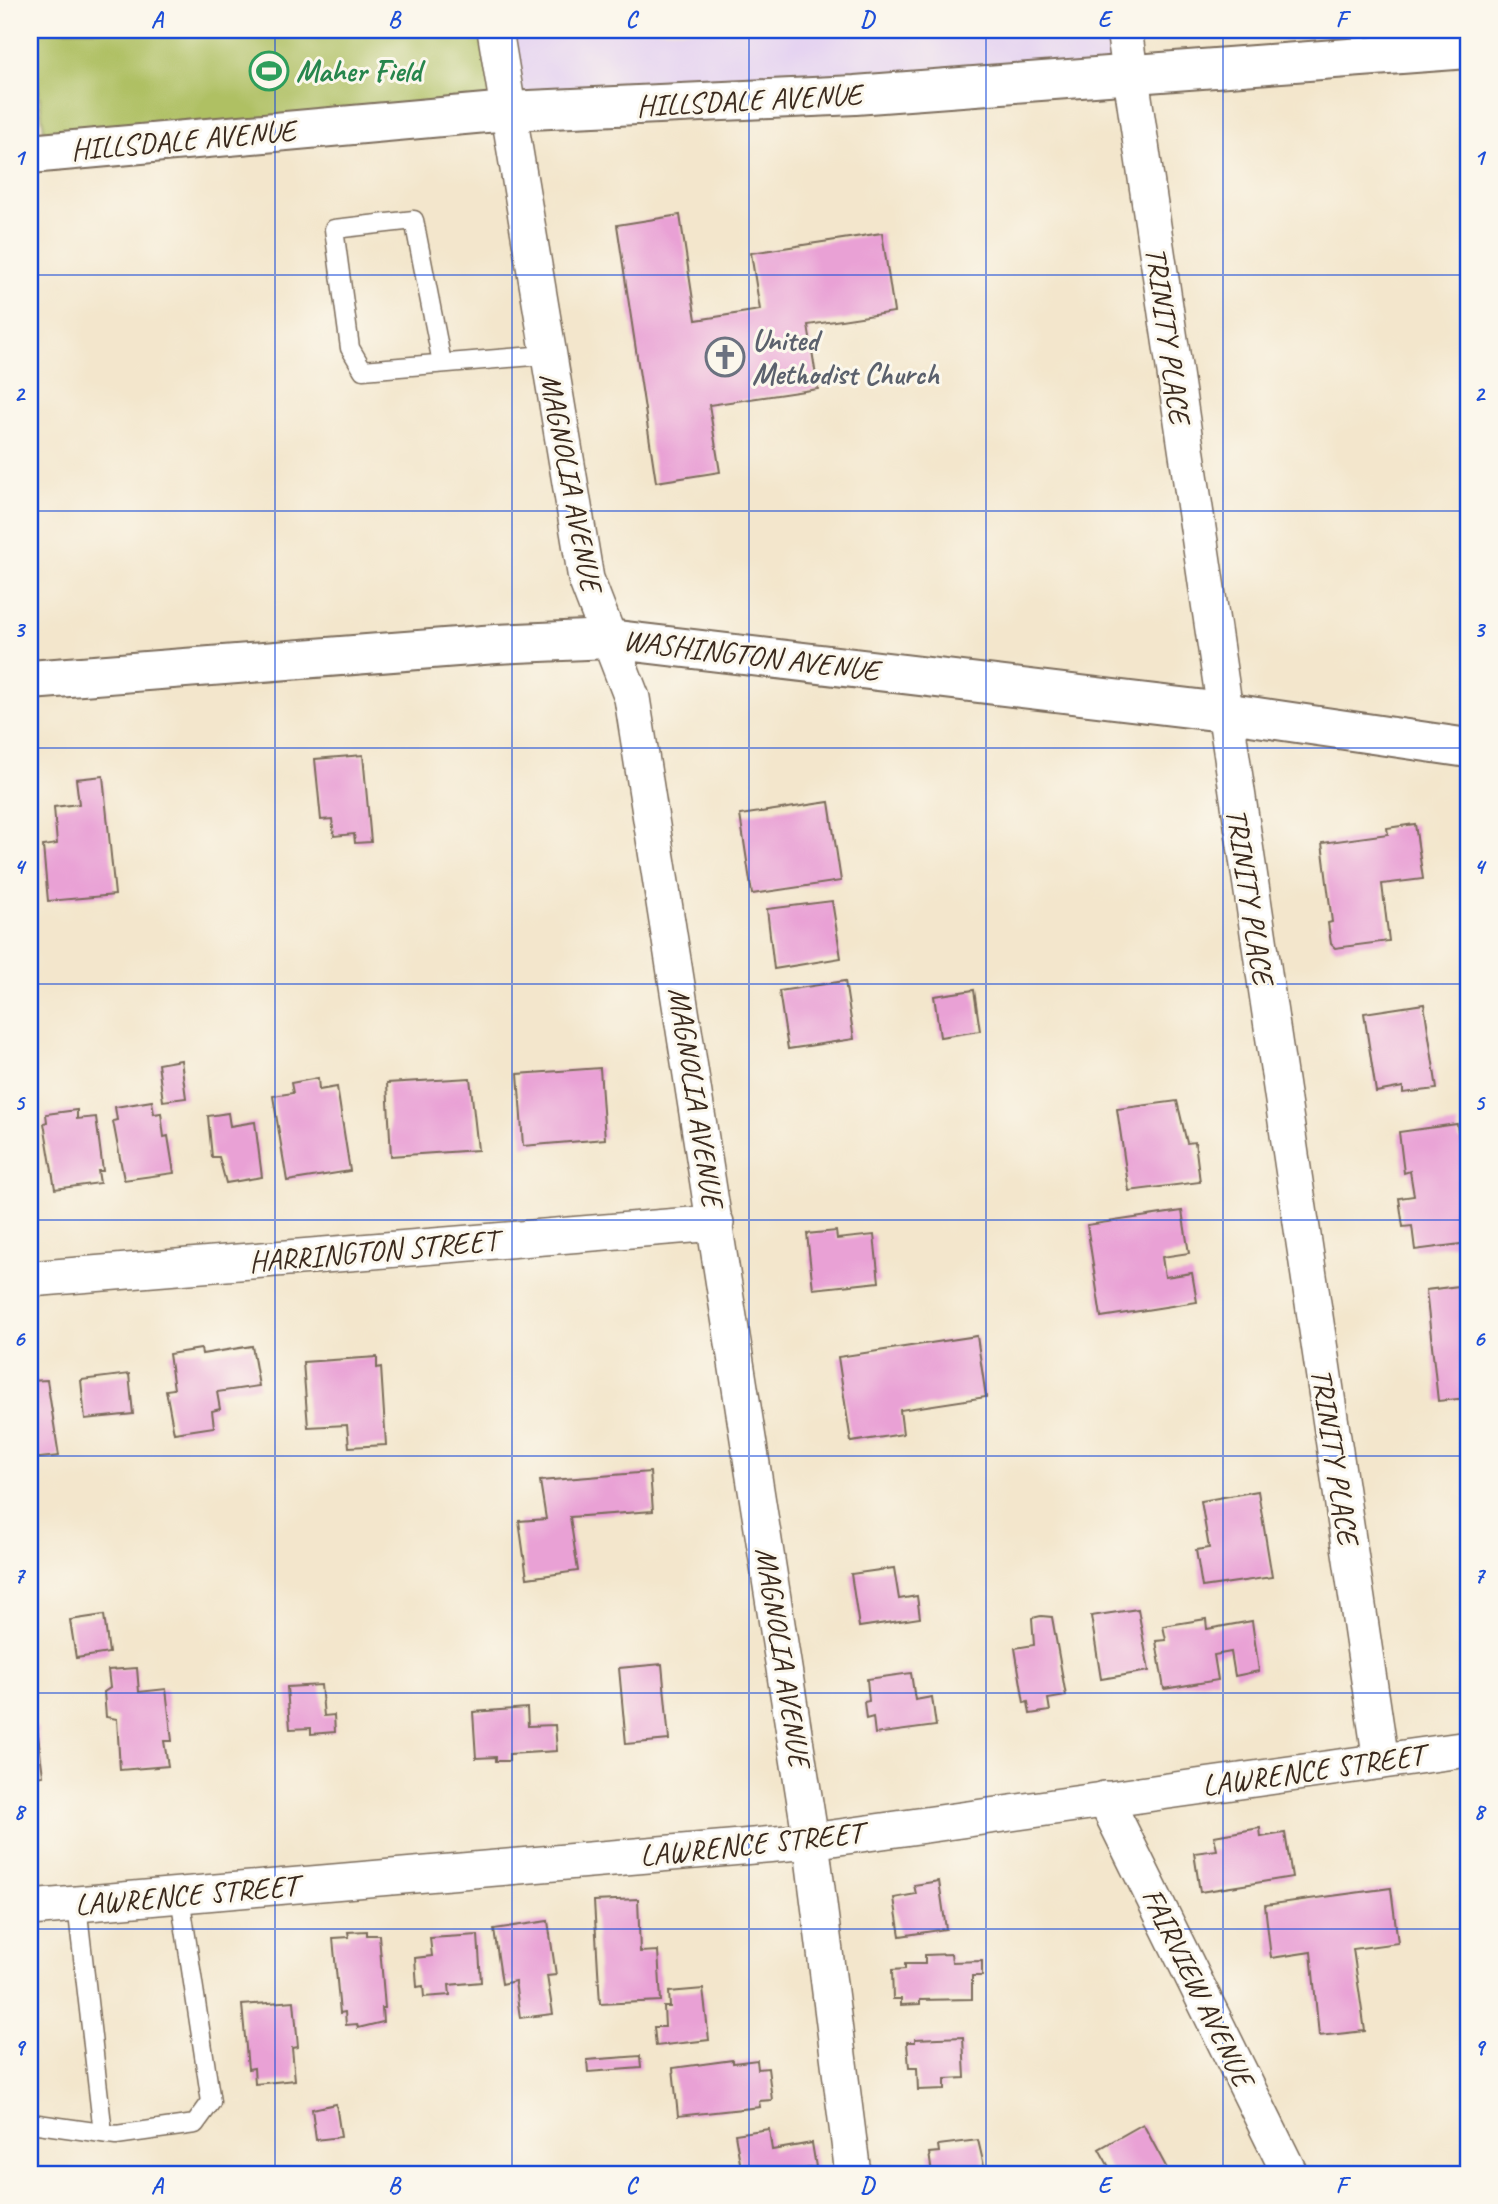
<svg xmlns="http://www.w3.org/2000/svg" width="1498" height="2204" font-family="Caveat,sans-serif">
	<style>
		.built { fill: #e5d3f1 }
		.green { fill: #afc063; stroke: #757540; stroke-width: 2 }
		.building { fill: #e9a1d5 }
		.lines { fill: none; stroke-linecap: round; stroke-linejoin: round }
		.service-casing { stroke: #7b6c5b; stroke-width: 21 }
		.minor-casing { stroke: #7b6c5b; stroke-width: 38 }
		.tertiary-casing { stroke: #7b6c5b; stroke-width: 42 }
		.service { stroke: #fff; stroke-width: 18 }
		.minor { stroke: #fff; stroke-width: 35 }
		.tertiary { stroke: #fff; stroke-width: 38 }
		.grid { fill: none; stroke: #1d4ed8; stroke-width: 2; stroke-opacity: 0.55 }
		.labels { text-anchor: middle; stroke-width: 6; stroke-linejoin: round; paint-order: stroke }
		.leisure-label { font-size: 30px; font-weight: bold; fill: #27864d; stroke: #fbf7ec; text-anchor: start }
		.street-label { font-size: 30px; fill: #3b2a1e; stroke: #fbf7ec }
		.worship-label { font-size: 30px; font-weight: bold; fill: #5b616d; stroke: #fbf7ec; text-anchor: start }
		.neatline { fill: none; stroke: #1d4ed8; stroke-width: 2.5 }
		.grid-label { font-size: 23px; text-anchor: middle; font-weight: bold; fill: #1d4ed8 }
	</style>
	<rect width="100%" height="100%" fill="#fbf7ec"/>
	<filter id="ink" filterUnits="userSpaceOnUse"><feTurbulence type="fractalNoise" baseFrequency=".0143" numOctaves="2"/><feDisplacementMap in="SourceGraphic" scale="14" xChannelSelector="R" yChannelSelector="G"/><feConvolveMatrix kernelMatrix="1 2 1 2 8 2 1 2 1" color-interpolation-filters="sRGB"/></filter>
	<filter id="wash" filterUnits="userSpaceOnUse"><feTurbulence type="fractalNoise" baseFrequency=".00686" numOctaves="4" result="noise"/><feDisplacementMap in="SourceGraphic" scale="28" xChannelSelector="R" yChannelSelector="G"/><feGaussianBlur stdDeviation="1.57" result="paint"/><feColorMatrix in="noise" values="0 0 0 0 0 0 0 0 0 0 0 0 0 0 0 0 0 1.4 0 .05"/><feComposite in="paint" operator="in"/></filter>
	<g filter="url(#wash)">
		<rect width="100%" height="100%" fill="#f3e6cc"/>
		<polygon class="built" points="495,30 1124,30 1130,73 508,111"/>
		<polygon class="green" points="30,30 495,30 508,111 47,152"/>
		<g id="blocks">
			<g class="building">
				<polygon points="680,215 696,320 760,310 751,253 882,233 894,312 808,325 818,389 709,405 720,472 656,482 617,225"/>
				<polygon points="363,755 371,842 355,843 354,834 334,836 332,819 321,820 315,759"/>
				<polygon points="103,776 115,895 48,901 43,846 57,844 54,807 79,804 76,779"/>
				<polygon points="829,802 841,881 752,894 740,815"/>
				<polygon points="1415,824 1423,879 1382,884 1389,941 1335,948 1331,944 1328,923 1332,922 1322,843 1388,834 1387,828"/>
				<polygon points="832,901 841,958 774,969 767,909"/>
				<polygon points="845,981 854,1039 788,1049 779,991"/>
				<polygon points="974,990 980,1031 940,1037 934,996"/>
				<polygon points="1424,1004 1437,1089 1403,1093 1403,1087 1376,1092 1364,1013"/>
				<polygon points="181,1060 186,1098 163,1101 158,1064"/>
				<polygon points="600,1068 605,1139 523,1146 518,1074"/>
				<polygon points="318,1078 319,1090 337,1087 350,1171 287,1181 273,1096 293,1093 291,1083"/>
				<polygon points="470,1078 478,1150 391,1156 387,1083"/>
				<polygon points="152,1101 154,1114 161,1113 164,1137 168,1136 174,1173 124,1180 113,1121 117,1120 115,1107"/>
				<polygon points="1177,1101 1187,1143 1195,1142 1200,1182 1129,1191 1117,1109"/>
				<polygon points="77,1110 77,1119 96,1117 103,1171 98,1171 100,1183 55,1189 44,1123 47,1122 46,1114"/>
				<polygon points="228,1113 230,1126 255,1122 262,1177 226,1183 219,1157 212,1157 208,1116"/>
				<polygon points="1457,1124 1459,1139 1464,1144 1465,1153 1468,1152 1468,1243 1415,1250 1412,1226 1403,1227 1399,1198 1414,1196 1410,1171 1404,1173 1399,1132"/>
				<polygon points="1182,1211 1189,1253 1162,1257 1165,1277 1192,1273 1197,1302 1101,1317 1087,1225"/>
				<polygon points="836,1231 837,1239 874,1235 879,1282 813,1289 807,1234"/>
				<polygon points="1468,1285 1468,1398 1438,1401 1426,1290"/>
				<polygon points="977,1336 986,1397 900,1410 903,1434 851,1442 838,1357"/>
				<polygon points="252,1346 259,1386 217,1392 220,1409 212,1411 214,1427 174,1433 166,1390 174,1389 169,1354 201,1349 202,1354"/>
				<polygon points="377,1357 377,1368 381,1367 386,1445 349,1447 347,1425 308,1427 303,1362"/>
				<polygon points="129,1374 133,1414 85,1419 81,1380"/>
				<polygon points="47,1380 59,1456 30,1459 30,1381"/>
				<polygon points="650,1472 653,1511 570,1517 578,1571 527,1578 519,1521 546,1519 540,1481"/>
				<polygon points="1258,1491 1272,1577 1202,1587 1196,1550 1209,1548 1201,1501"/>
				<polygon points="894,1568 899,1599 917,1596 920,1618 859,1627 851,1574"/>
				<polygon points="1138,1609 1149,1671 1101,1679 1091,1616"/>
				<polygon points="104,1615 109,1653 76,1658 70,1620"/>
				<polygon points="1041,1616 1052,1617 1066,1696 1048,1699 1050,1711 1030,1714 1028,1702 1024,1703 1015,1648 1034,1645 1032,1618"/>
				<polygon points="1206,1619 1207,1629 1252,1621 1259,1671 1235,1676 1231,1652 1214,1655 1218,1680 1164,1689 1156,1641 1166,1640 1163,1626"/>
				<polygon points="662,1664 669,1740 626,1744 619,1668"/>
				<polygon points="137,1668 139,1692 166,1689 172,1741 164,1741 168,1766 120,1770 117,1719 106,1717 104,1692 110,1688 108,1670"/>
				<polygon points="911,1673 915,1700 932,1697 936,1726 875,1734 873,1717 866,1719 864,1702 869,1701 867,1679"/>
				<polygon points="321,1685 324,1716 334,1715 335,1732 311,1734 311,1728 290,1729 287,1687"/>
				<polygon points="527,1708 528,1726 555,1725 557,1751 509,1754 509,1761 496,1761 496,1757 476,1758 473,1712"/>
				<polygon points="37,1726 43,1776 30,1778 30,1727"/>
				<polygon points="1260,1828 1261,1837 1285,1833 1292,1877 1200,1892 1194,1853 1217,1850 1214,1836"/>
				<polygon points="939,1881 946,1929 900,1936 894,1898 916,1894 914,1885"/>
				<polygon points="1391,1888 1398,1943 1353,1949 1365,2031 1319,2036 1311,1952 1271,1958 1265,1905"/>
				<polygon points="638,1899 640,1952 658,1951 661,2001 600,2004 594,1901"/>
				<polygon points="548,1921 556,1975 547,1976 553,2014 520,2018 515,1981 502,1984 494,1929"/>
				<polygon points="367,1931 367,1935 379,1935 385,2008 382,2008 383,2022 358,2028 357,2024 346,2025 345,2012 340,2013 333,1938 349,1937 348,1932"/>
				<polygon points="478,1935 481,1982 449,1985 450,1995 424,1997 423,1986 417,1987 415,1958 432,1956 430,1938"/>
				<polygon points="951,1954 952,1962 982,1961 982,1976 972,1976 972,1999 920,2000 920,2004 901,2005 901,1999 893,1999 892,1970 905,1969 905,1964 925,1964 925,1955"/>
				<polygon points="703,1989 709,2040 656,2046 654,2027 665,2027 664,2007 670,2007 669,1992"/>
				<polygon points="294,2001 298,2047 292,2048 295,2080 255,2084 254,2068 248,2069 242,2005"/>
				<polygon points="963,2037 965,2078 945,2079 945,2089 918,2090 917,2068 909,2068 907,2042 915,2042 915,2039"/>
				<polygon points="640,2056 641,2068 588,2072 587,2060"/>
				<polygon points="733,2060 733,2063 757,2060 758,2069 768,2068 772,2100 759,2101 760,2107 678,2116 673,2068"/>
				<polygon points="30,2064 35,2100 30,2100"/>
				<polygon points="336,2104 341,2137 316,2140 312,2109"/>
				<polygon points="1143,2124 1170,2174 1113,2174 1099,2149"/>
				<polygon points="769,2129 772,2150 812,2143 816,2167 774,2174 742,2174 735,2134"/>
				<polygon points="978,2140 986,2174 932,2174 929,2153 939,2152 938,2145"/>
			</g>
		</g>
	</g>
	<g filter="url(#ink)">
		<use href="#blocks" fill-opacity="0" stroke="#7b6c5b" stroke-width="2"/>
		<g class="lines">
			<defs>
				<g id="service">
					<polyline points="442,363 414,220 334,229 350,348 363,370 546,355"/>
					<polyline points="77,1905 103,2133"/>
					<polyline points="31,2123 116,2135 195,2124 211,2102 180,1896"/>
				</g>
				<g id="minor">
					<polyline points="495,30 586,579 632,698 811,1841 853,2174"/>
					<polyline points="1124,30 1381,1761"/>
					<polyline points="30,1279 716,1223"/>
					<polyline points="1105,1799 1290,2174"/>
					<polyline points="30,1908 811,1841 1468,1749"/>
				</g>
				<g id="tertiary">
					<polyline points="30,154 508,111 855,95 1468,49"/>
					<polyline points="30,680 496,644 609,639 1223,712 1468,748"/>
				</g>
			</defs>
			<use href="#service" class="service-casing"/>
			<use href="#minor" class="minor-casing"/>
			<use href="#tertiary" class="tertiary-casing"/>
			<use href="#service" class="service"/>
			<use href="#minor" class="minor"/>
			<use href="#tertiary" class="tertiary"/>
		</g>
	</g>
	<path class="grid" d="M275,30V2174M512,30V2174M749,30V2174M986,30V2174M1223,30V2174M30,275H1468M30,511H1468M30,748H1468M30,984H1468M30,1220H1468M30,1456H1468M30,1693H1468M30,1929H1468"/>
	<defs>
		<symbol id="stadium-ring" viewBox="-11 -11 22 22"><circle r="9.5" fill="#fbf7ec" stroke="#2e9e5b" stroke-width="1.5"/><path d="M0-5a6.5 5 0 1 0 0 10a6.5 5 0 1 0 0-10ZM-3.5-1.8h7v3.6h-7Z" fill="#2e9e5b"/></symbol>
		<symbol id="church-ring" viewBox="-11 -11 22 22"><circle r="9.5" fill="#fbf7ec" stroke="#6b7280" stroke-width="1.5"/><path d="M-1.2-6h2.4v3.5h3.3v2.4h-3.3V6h-2.4V-.1h-3.3v-2.4h3.3Z" fill="#6b7280"/></symbol>
	</defs>
	<g fill-rule="evenodd">
		<use href="#stadium-ring" x="247" y="49" width="44" height="44"/>
		<use href="#church-ring" x="703" y="335" width="44" height="44"/>
	</g>
	<g class="labels">
		<g class="leisure-label">
			<text x="296" y="81">Maher Field</text>
		</g>
		<g class="street-label">
			<text transform="translate(749 100) rotate(-3)" y="10">HILLSDALE AVENUE</text>
			<text transform="translate(183 140) rotate(-5)" y="10">HILLSDALE AVENUE</text>
			<text transform="translate(1168 335) rotate(82)" y="10">TRINITY PLACE</text>
			<text transform="translate(571 482) rotate(79)" y="10">MAGNOLIA AVENUE</text>
			<text transform="translate(751 655) rotate(7)" y="10">WASHINGTON AVENUE</text>
			<text transform="translate(1250 896) rotate(81)" y="10">TRINITY PLACE</text>
			<text transform="translate(696 1097) rotate(81)" y="10">MAGNOLIA AVENUE</text>
			<text transform="translate(373 1251) rotate(-5)" y="10">HARRINGTON STREET</text>
			<text transform="translate(1335 1456) rotate(81)" y="10">TRINITY PLACE</text>
			<text transform="translate(783 1657) rotate(81)" y="10">MAGNOLIA AVENUE</text>
			<text transform="translate(1313 1770) rotate(-8)" y="10">LAWRENCE STREET</text>
			<text transform="translate(751 1844) rotate(-6)" y="10">LAWRENCE STREET</text>
			<text transform="translate(186 1895) rotate(-5)" y="10">LAWRENCE STREET</text>
			<text transform="translate(1198 1987) rotate(64)" y="10">FAIRVIEW AVENUE</text>
		</g>
		<g class="worship-label">
			<text x="752" y="350">United<tspan x="752" dy="34">Methodist Church</tspan></text>
		</g>
	</g>
	<rect width="1498" height="2204" fill="none" stroke="#fbf7ec" stroke-width="77"/>
	<rect x="38" y="38" width="1422" height="2128" class="neatline"/>
	<g class="grid-label">
		<text x="157" y="27">A</text>
		<text x="394" y="27">B</text>
		<text x="631" y="27">C</text>
		<text x="867" y="27">D</text>
		<text x="1104" y="27">E</text>
		<text x="1341" y="27">F</text>
		<text x="19" y="165">1</text>
		<text x="1479" y="165">1</text>
		<text x="19" y="401">2</text>
		<text x="1479" y="401">2</text>
		<text x="19" y="637">3</text>
		<text x="1479" y="637">3</text>
		<text x="19" y="874">4</text>
		<text x="1479" y="874">4</text>
		<text x="19" y="1110">5</text>
		<text x="1479" y="1110">5</text>
		<text x="19" y="1346">6</text>
		<text x="1479" y="1346">6</text>
		<text x="19" y="1583">7</text>
		<text x="1479" y="1583">7</text>
		<text x="19" y="1819">8</text>
		<text x="1479" y="1819">8</text>
		<text x="19" y="2055">9</text>
		<text x="1479" y="2055">9</text>
		<text x="157" y="2193">A</text>
		<text x="394" y="2193">B</text>
		<text x="631" y="2193">C</text>
		<text x="867" y="2193">D</text>
		<text x="1104" y="2193">E</text>
		<text x="1341" y="2193">F</text>
	</g>
</svg>
